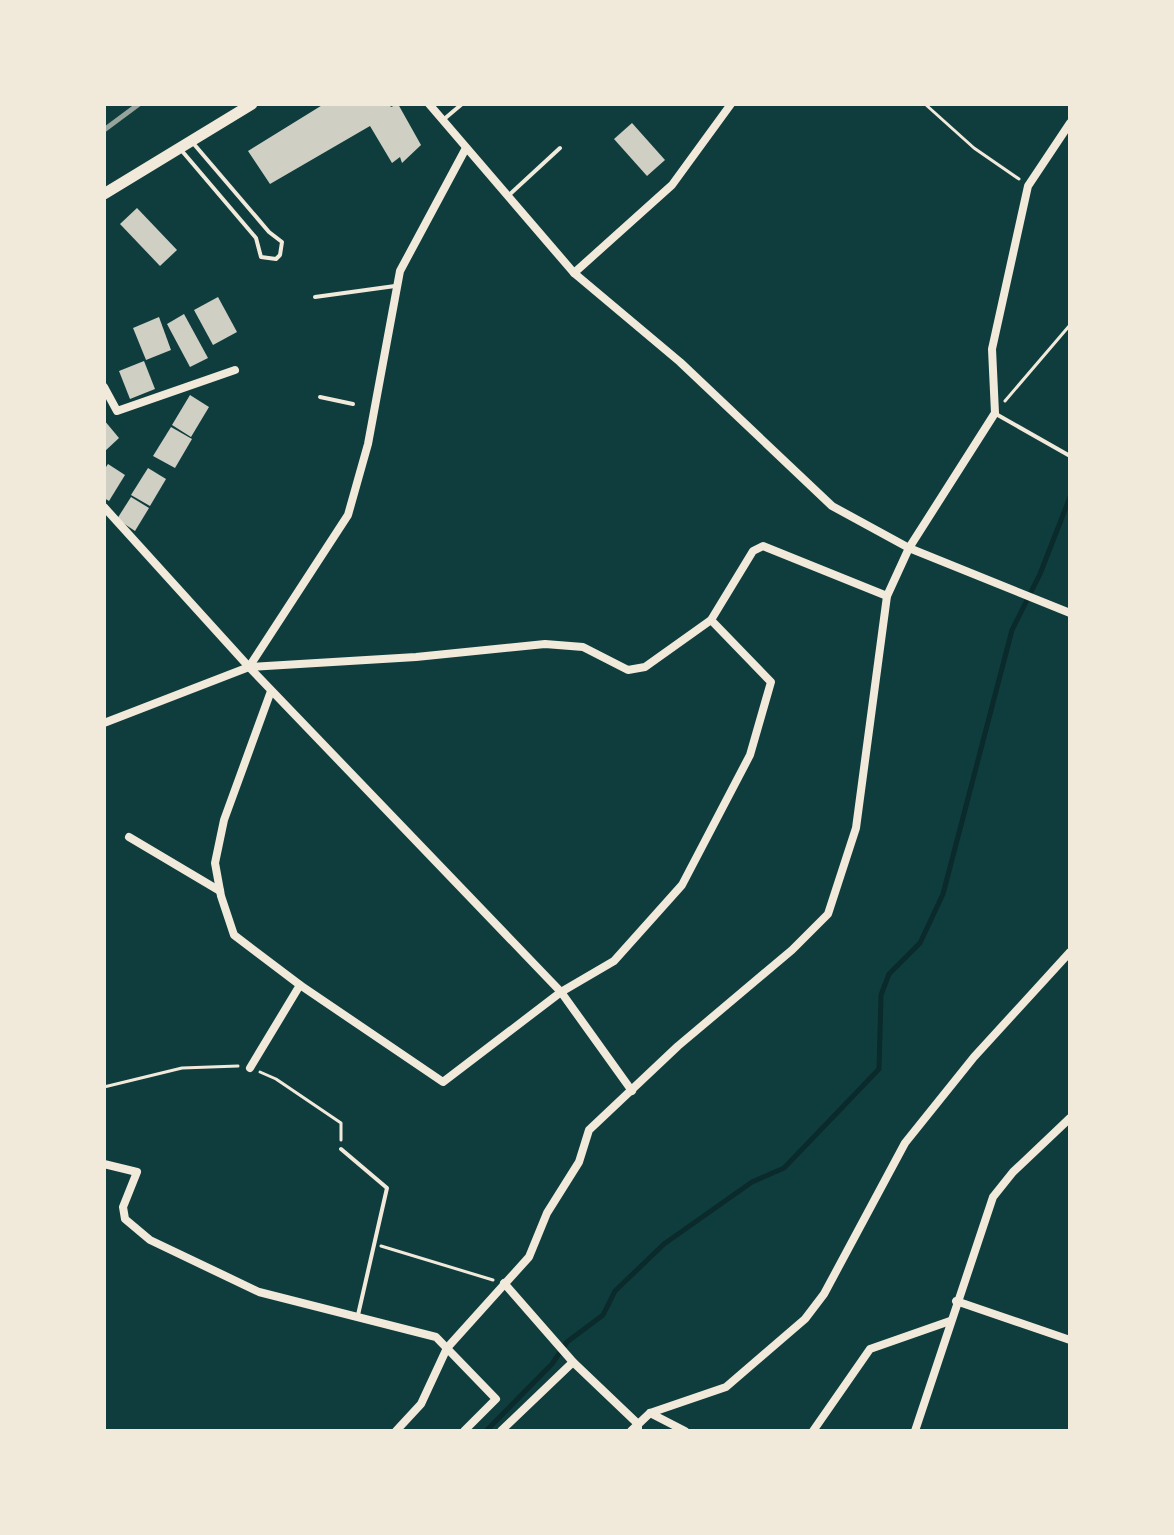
<svg xmlns="http://www.w3.org/2000/svg" width="1174" height="1535" font-family="'Work Sans',sans-serif">
	<style>
		.lines { fill: none; stroke-linecap: round; stroke-linejoin: round }
		.stream { stroke: #0a2a2b; stroke-width: 5 }
		.building { fill: #cfcfc3 }
		.path { stroke: #f1e9da; stroke-width: 3 }
		.service { stroke: #f1e9da; stroke-width: 4 }
		.minor { stroke: #f1e9da; stroke-width: 8 }
		.tertiary { stroke: #f1e9da; stroke-width: 11 }
		.rail { stroke: #97a49c; stroke-width: 5 }
	</style>
	<rect width="100%" height="100%" fill="#0f3d3e"/>
	<g class="lines">
		<polyline class="stream" points="486,1431 552,1364 567,1342 603,1315 615,1291 664,1244 752,1182 784,1168 879,1069 881,995 889,974 920,943 943,894 1012,630 1040,574 1070,497"/>
	</g>
	<g class="building">
		<polygon points="324,104 389,104 391,107 398,104 421,145 402,163 400,157 392,163 370,126 270,184 248,151"/>
		<polygon points="632,123 665,160 647,176 614,139"/>
		<polygon points="137,208 177,250 160,266 120,224"/>
		<polygon points="218,297 237,332 213,345 194,310"/>
		<polygon points="184,314 208,358 190,367 167,324"/>
		<polygon points="159,317 171,350 146,360 133,328"/>
		<polygon points="144,361 155,389 130,399 119,371"/>
		<polygon points="190,395 209,407 191,437 172,425"/>
		<polygon points="104,420 119,438 104,452"/>
		<polygon points="171,427 192,439 175,468 153,456"/>
		<polygon points="108,464 125,475 109,501 104,498 104,470"/>
		<polygon points="148,468 166,479 150,506 131,495"/>
		<polygon points="131,497 149,508 135,531 117,519"/>
	</g>
	<g class="lines">
		<g class="path">
			<polyline points="925,104 974,148 1019,179"/>
			<polyline points="1005,401 1070,325"/>
			<polyline points="260,1072 276,1079 341,1123 341,1140"/>
			<polyline points="104,1087 182,1068 238,1066"/>
			<polyline points="381,1246 493,1280"/>
		</g>
		<g class="service">
			<polyline points="443,120 462,104"/>
			<polyline points="182,151 256,238 261,257 276,259 280,255 282,242 269,232 193,143"/>
			<polyline points="509,195 560,148"/>
			<polyline points="315,297 395,286"/>
			<polyline points="320,397 353,404"/>
			<polyline points="996,414 1070,456"/>
			<polyline points="341,1149 387,1188 358,1315"/>
		</g>
		<g class="minor">
			<polyline points="429,104 574,273 680,362 832,506 909,548 1070,613"/>
			<polyline points="574,273 672,185 731,104"/>
			<polyline points="104,387 117,411 235,370"/>
			<polyline points="104,507 249,667 561,992 632,1091"/>
			<polyline points="249,667 348,515 368,444 400,271 466,148"/>
			<polyline points="104,723 249,667 416,657 545,644 583,647 628,670 645,667 711,620 753,551 763,546 887,596"/>
			<polyline points="129,837 220,891"/>
			<polyline points="300,985 443,1082 561,992 614,961 682,885 750,755 771,682 711,620"/>
			<polyline points="250,1068 300,985 234,935 221,896 215,863 224,820 271,691"/>
			<polyline points="104,1164 137,1172 123,1207 125,1219 150,1240 259,1292 436,1337 496,1399 464,1431"/>
			<polyline points="504,1283 573,1362 638,1424 638,1429"/>
			<polyline points="956,1301 1070,1340"/>
			<polyline points="650,1413 685,1431"/>
			<polyline points="396,1431 421,1404 447,1348 529,1257 547,1213 579,1162 589,1130 678,1046 792,950 828,914 856,828 887,596 909,548 995,413 992,349 1028,186 1070,123"/>
			<polyline points="501,1431 573,1362"/>
			<polyline points="631,1431 650,1413 726,1387 805,1319 824,1294 905,1143 974,1057 1070,952"/>
			<polyline points="813,1431 870,1349 950,1321"/>
			<polyline points="915,1431 993,1197 1013,1172 1070,1118"/>
		</g>
		<polyline class="tertiary" points="104,194 252,104"/>
		<polyline class="rail" points="104,130 139,104"/>
	</g>
	<rect width="1174" height="1535" fill="none" stroke="#f1e9da" stroke-width="212"/>
</svg>
